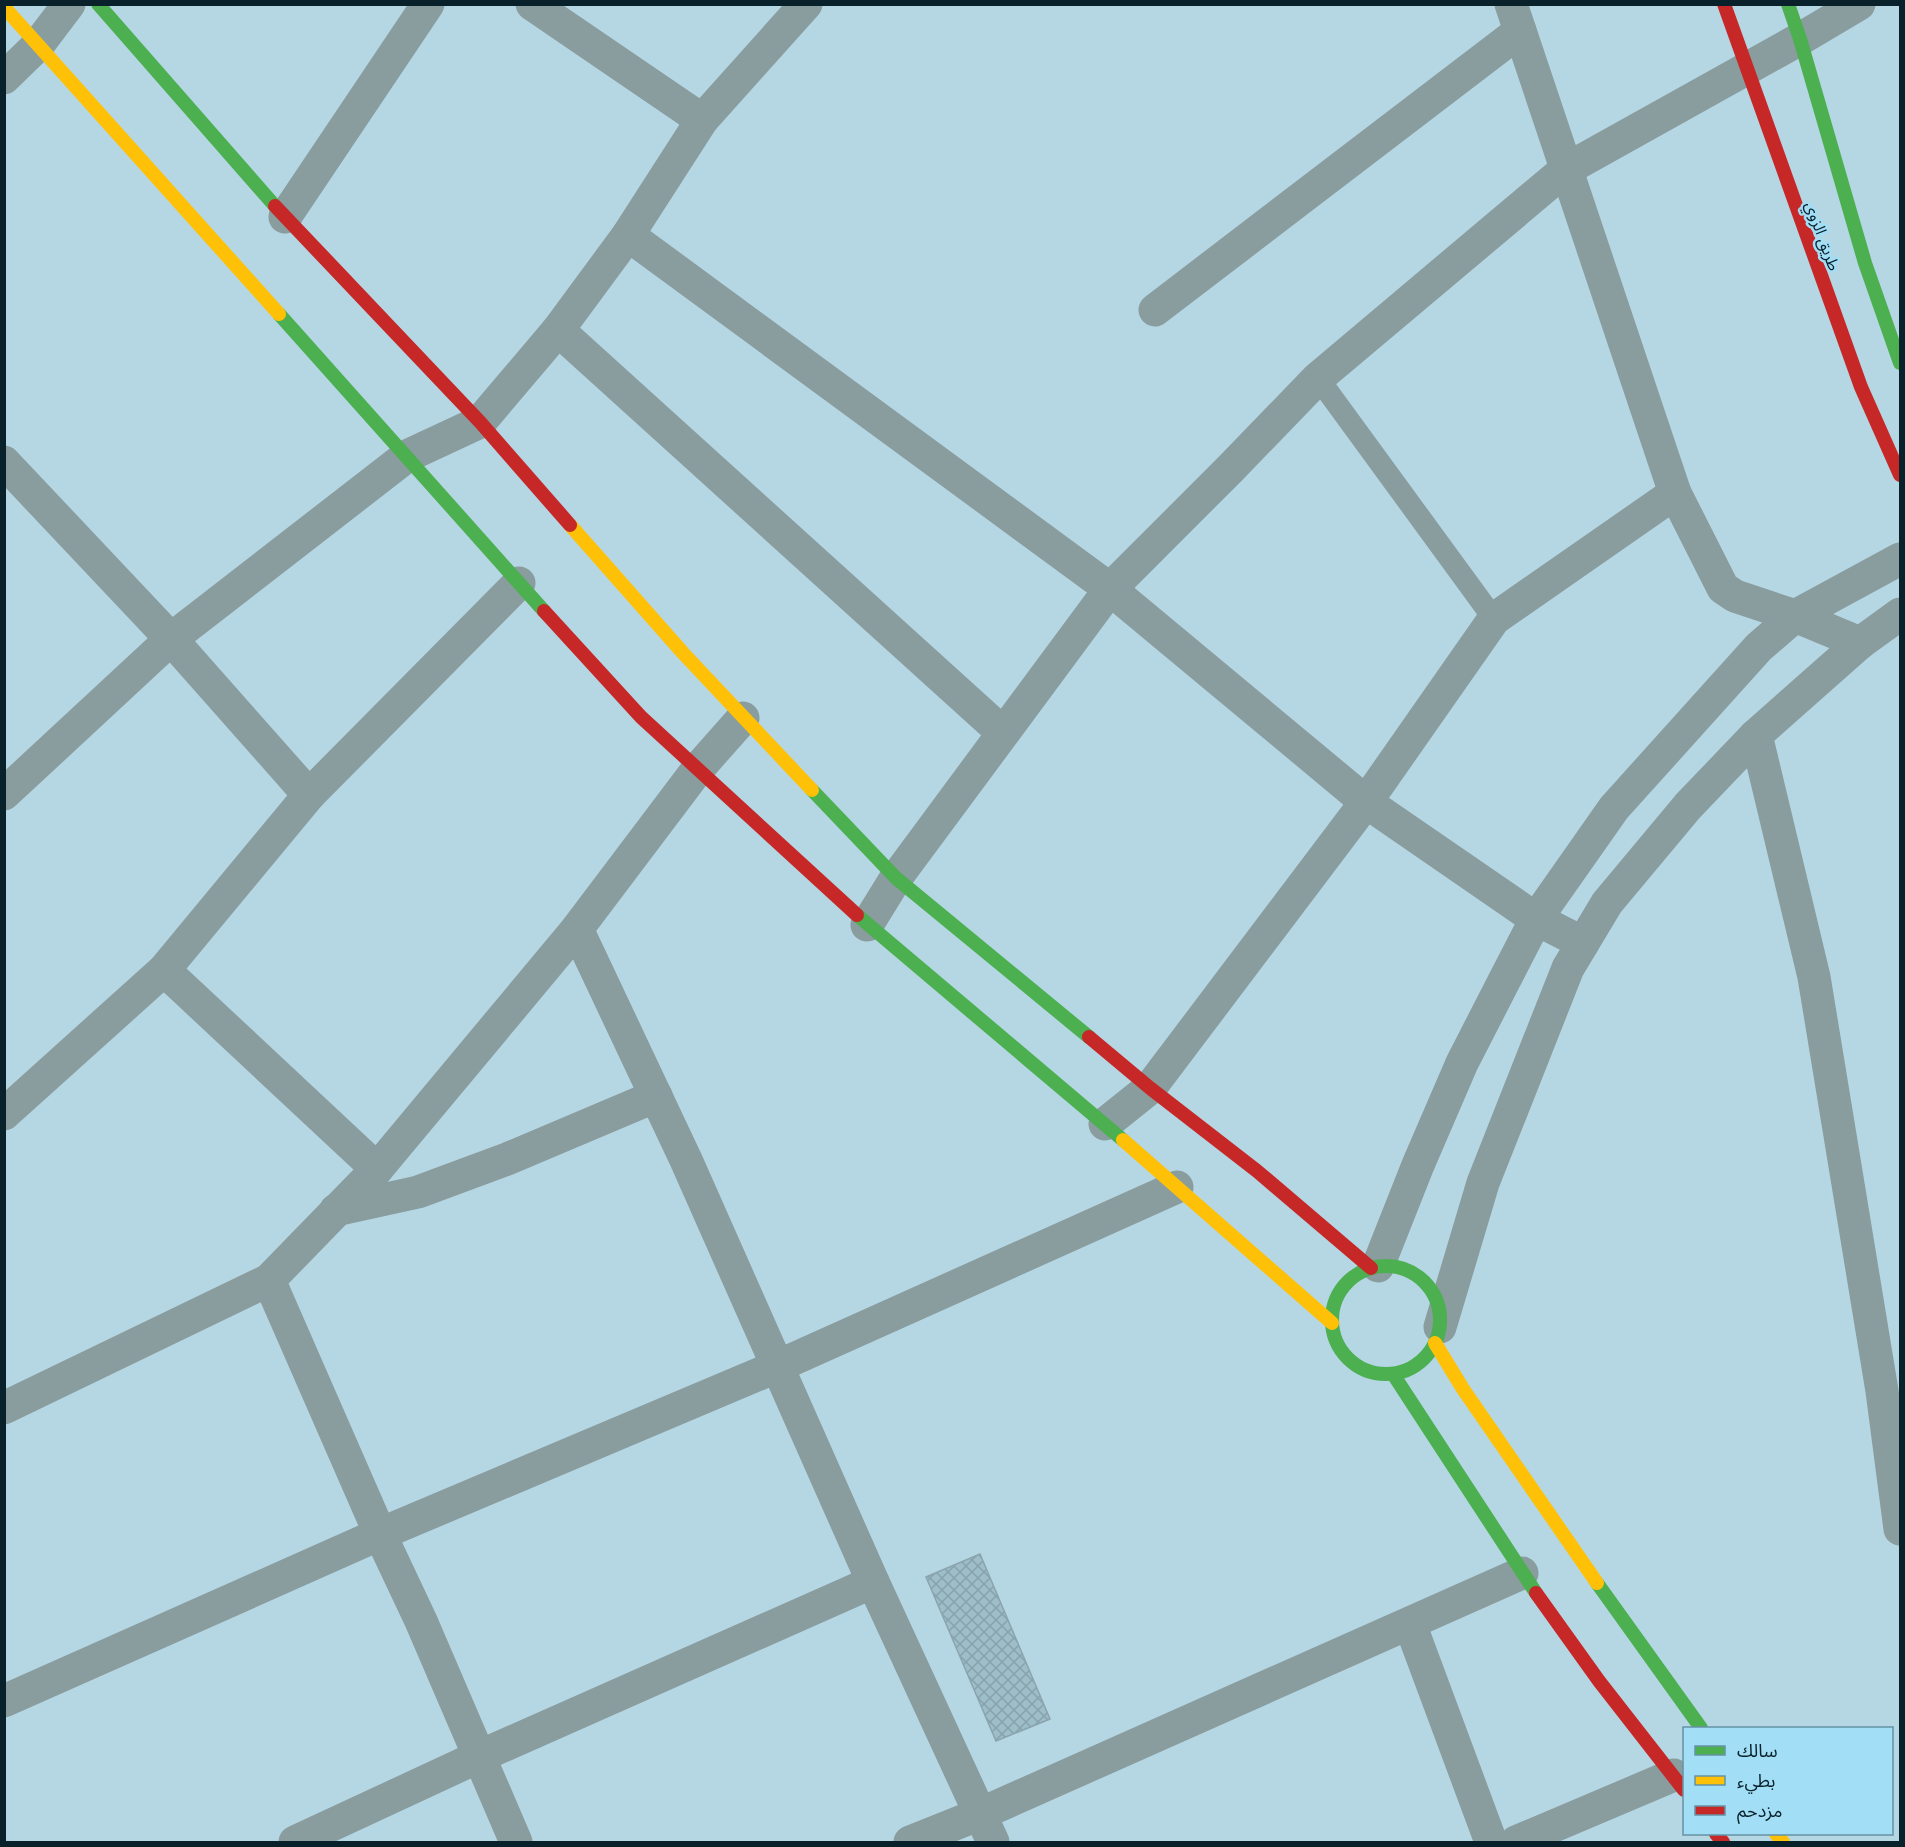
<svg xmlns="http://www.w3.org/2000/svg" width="1905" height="1847" font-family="Poppins,'Noto Sans Arabic',sans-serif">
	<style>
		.building { fill: url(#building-cross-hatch); stroke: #8aa4ae; stroke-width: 1.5 }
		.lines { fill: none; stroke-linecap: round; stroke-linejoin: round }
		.lane { stroke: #899c9e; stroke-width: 22 }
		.street { stroke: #899c9e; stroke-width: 33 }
		.fast { stroke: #4caf50; stroke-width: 14 }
		.slow { stroke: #ffc107; stroke-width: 14 }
		.jam { stroke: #c62828; stroke-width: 14 }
		.labels { text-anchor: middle; stroke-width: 5; stroke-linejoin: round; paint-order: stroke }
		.street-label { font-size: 16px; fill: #09212a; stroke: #a2def6 }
	</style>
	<defs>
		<pattern id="building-cross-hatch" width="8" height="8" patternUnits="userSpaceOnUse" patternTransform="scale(1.5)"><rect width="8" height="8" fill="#9dbdc8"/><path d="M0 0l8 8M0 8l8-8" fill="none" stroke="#86a2ac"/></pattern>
	</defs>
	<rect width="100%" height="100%" fill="#b5d6e3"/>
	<polygon class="building" points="980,1554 1050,1719 996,1741 926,1577"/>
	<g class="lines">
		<polyline class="lane" points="1318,378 1494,619"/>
		<g class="street">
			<polyline points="532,4 702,120"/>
			<polyline points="1511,4 1675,493 1723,588 1735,596 1795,616 1860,643"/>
			<polyline points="4,78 38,45 69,4"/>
			<polyline points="285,217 428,4"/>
			<polyline points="628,235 1110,589 1366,802 1536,919 1583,943"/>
			<polyline points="1155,310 1520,31"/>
			<polyline points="558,330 1002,732"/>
			<polyline points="4,462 171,639 309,795"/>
			<polyline points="1756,735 1814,977 1882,1391 1900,1529"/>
			<polyline points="4,794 171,639 407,456 480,422 558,330 628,235 702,120 806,4"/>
			<polyline points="867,925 896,878 1110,589 1231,468 1318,378 1565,170 1800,39 1859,4"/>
			<polyline points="577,929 686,1160 873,1582 993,1842"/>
			<polyline points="164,970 377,1169"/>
			<polyline points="4,1114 164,970 309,795 519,583"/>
			<polyline points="1105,1124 1150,1088 1366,802 1494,619 1675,493"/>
			<polyline points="336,1210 418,1192 507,1159 656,1096"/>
			<polyline points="1378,1266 1418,1165 1462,1063 1503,983 1536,919 1614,808 1759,647 1795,616 1900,559"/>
			<polyline points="269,1280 380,1534 421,1621 516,1842"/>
			<polyline points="1440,1327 1483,1183 1568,968 1607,903 1688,806 1756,735 1860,643 1900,614"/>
			<polyline points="4,1408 269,1280 377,1169 577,929 697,770 743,718"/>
			<polyline points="1410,1624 1491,1842"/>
			<polyline points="4,1701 380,1534 778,1366 1177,1187"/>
			<polyline points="295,1842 478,1757 873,1582"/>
			<polyline points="910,1842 980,1814 1522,1573"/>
			<polyline points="1516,1842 1674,1775"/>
		</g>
		<g class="fast">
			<polyline points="98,4 275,206"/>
			<polyline points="1788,4 1800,39 1865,263 1900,363"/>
			<polyline points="279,314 544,611"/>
			<polyline points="812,790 896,878 1089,1037"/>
			<polyline points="857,915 1123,1140"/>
			<circle cx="1386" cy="1320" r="54"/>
			<polyline points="1393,1374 1536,1593"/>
			<polyline points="1597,1583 1701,1728"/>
		</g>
		<g class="slow">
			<polyline points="4,7 279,314"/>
			<polyline points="570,525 683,653 812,790"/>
			<polyline points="1123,1140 1332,1323"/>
			<polyline points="1435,1343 1463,1389 1597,1583"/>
			<polyline points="1776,1834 1783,1842"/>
		</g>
		<g class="jam">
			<polyline points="1724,4 1861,387 1900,475"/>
			<polyline points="275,206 480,422 570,525"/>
			<polyline points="544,611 641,717 857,915"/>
			<polyline points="1089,1037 1150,1088 1257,1171 1371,1268"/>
			<polyline points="1536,1593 1599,1681 1684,1790"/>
			<polyline points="1716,1834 1723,1842"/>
		</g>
	</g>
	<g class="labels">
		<g class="street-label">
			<text transform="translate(1823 236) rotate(70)" y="6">طريق الزوي</text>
		</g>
	</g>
	<rect width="1905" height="1847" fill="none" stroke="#09212a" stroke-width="12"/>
	<rect x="1683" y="1727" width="210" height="108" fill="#a2def6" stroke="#6592a4" stroke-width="1.5"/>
	<rect x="1695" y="1746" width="30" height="9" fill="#4caf50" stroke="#6592a4" stroke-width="1.5"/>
	<text x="1737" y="1757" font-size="18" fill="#09212a">سالك</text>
	<rect x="1695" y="1776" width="30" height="9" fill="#ffc107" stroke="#6592a4" stroke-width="1.5"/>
	<text x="1737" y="1787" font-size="18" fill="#09212a">بطيء</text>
	<rect x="1695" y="1806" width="30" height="9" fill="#c62828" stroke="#6592a4" stroke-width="1.5"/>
	<text x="1737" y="1817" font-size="18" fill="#09212a">مزدحم</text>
</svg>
